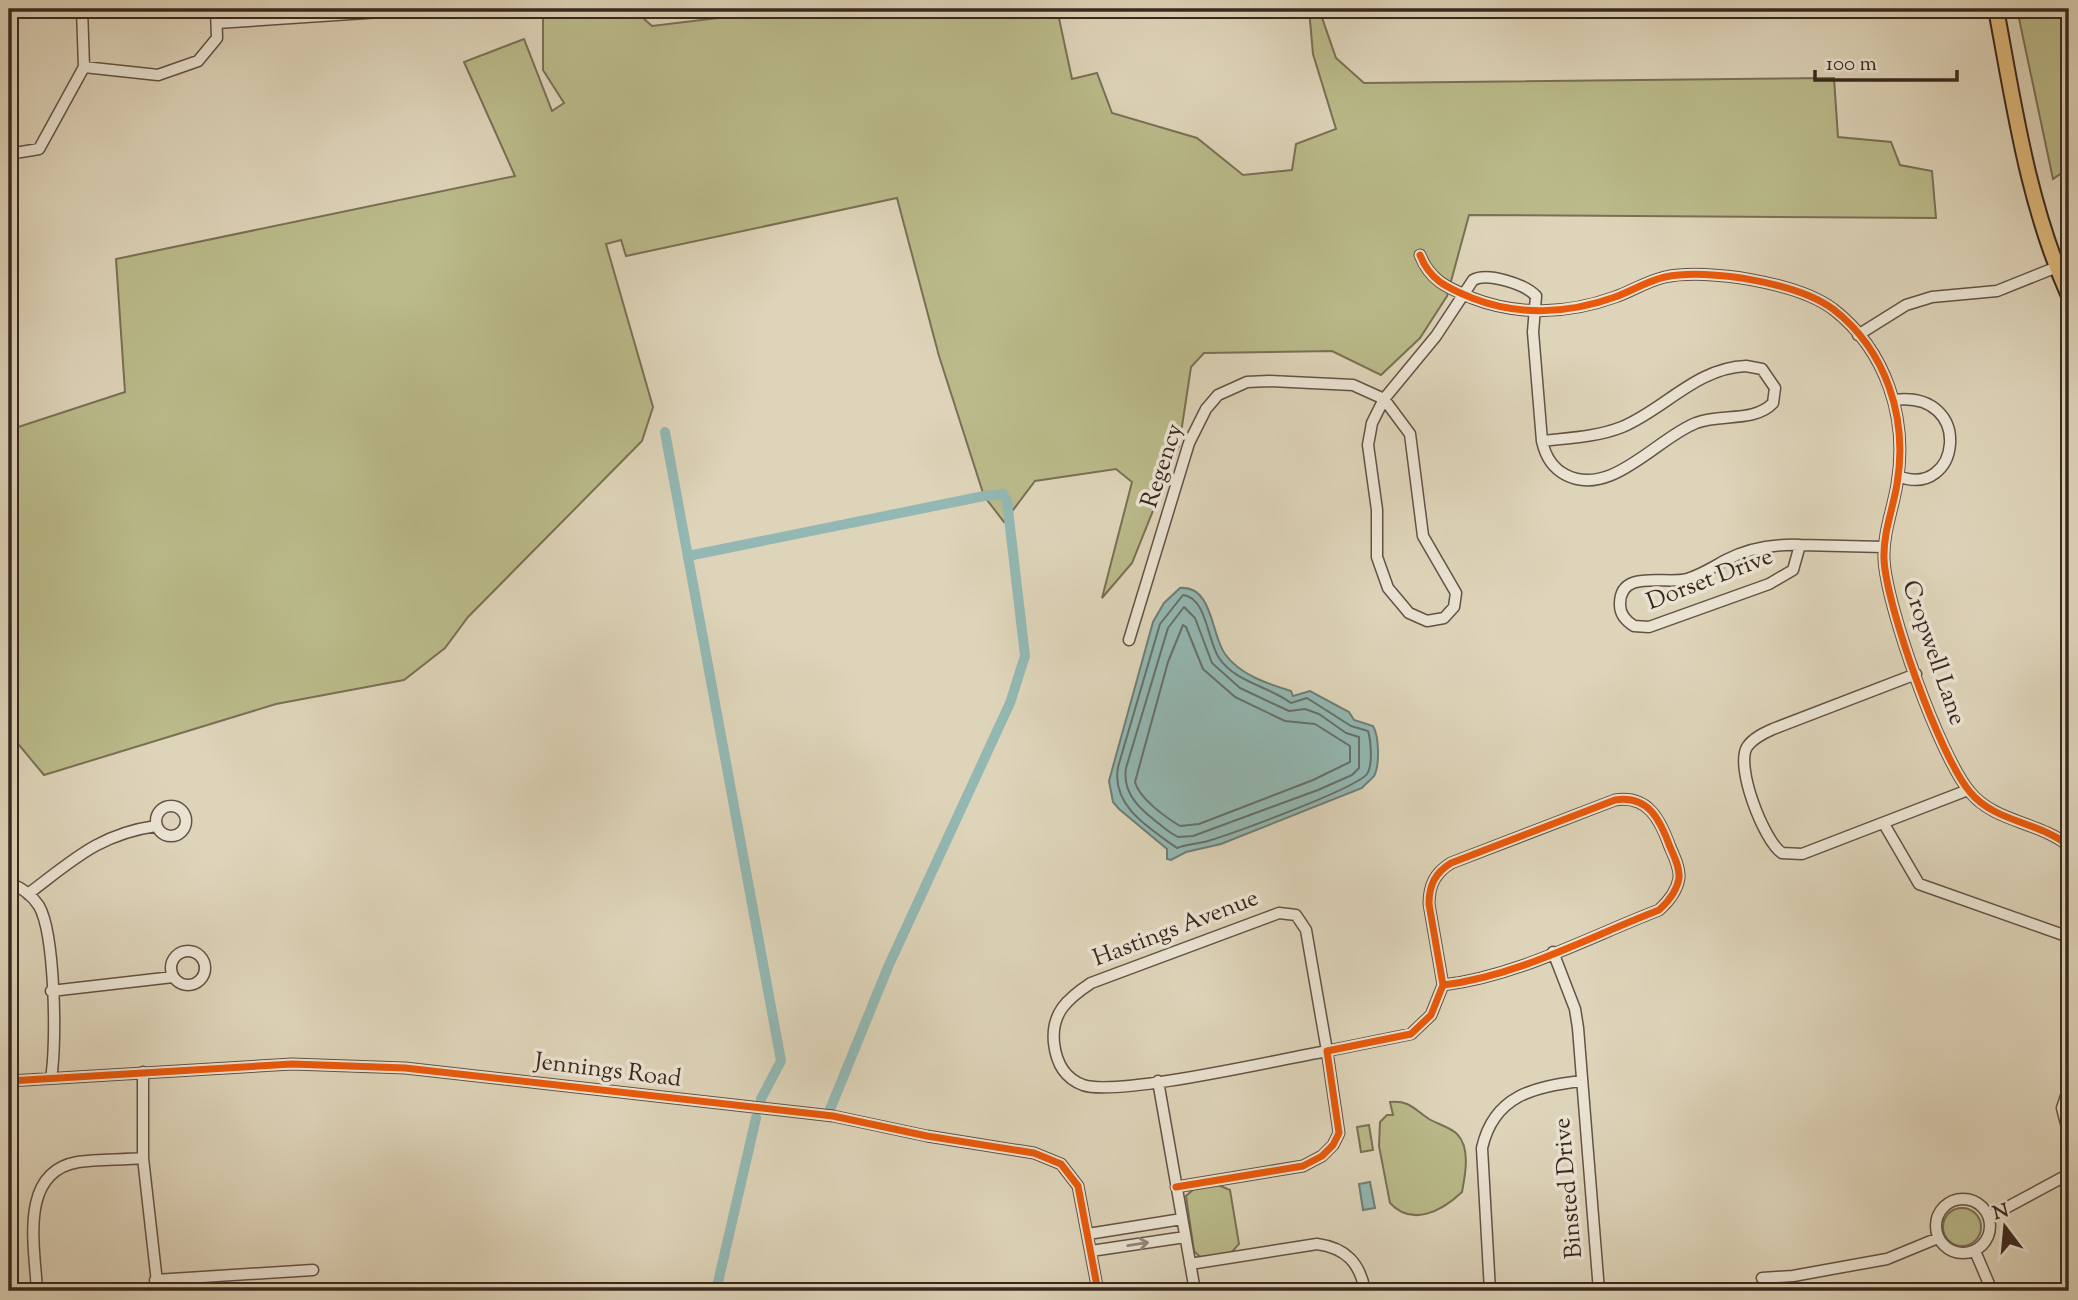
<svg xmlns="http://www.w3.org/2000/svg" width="2078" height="1300" viewBox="0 0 2078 1300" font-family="'Sorts Mill Goudy',serif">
	<rect width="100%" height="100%" fill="#ded4b9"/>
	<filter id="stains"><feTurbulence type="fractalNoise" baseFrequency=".00286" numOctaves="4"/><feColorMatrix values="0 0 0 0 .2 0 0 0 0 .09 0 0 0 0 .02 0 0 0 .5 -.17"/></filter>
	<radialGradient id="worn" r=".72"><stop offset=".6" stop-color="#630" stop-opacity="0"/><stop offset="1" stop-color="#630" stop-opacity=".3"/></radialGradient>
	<path fill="#baba8a" stroke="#7a7054" stroke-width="2" d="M564,9H633L652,26L792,9H1057L1072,79L1097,73L1112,113L1197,138L1243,175L1292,170L1296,144L1336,129L1313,54L1309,9H1319L1336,58L1364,83L1834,78L1838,137L1891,142L1900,165L1932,171L1936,218L1469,215L1447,296L1420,338L1381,375L1332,351L1204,353L1191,367L1179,446L1132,563L1102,598L1132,482L1116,469L1035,481L1004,522L984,496L939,356L897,198L626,256L621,240L606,244L653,407L642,441L468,617L445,648L404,680L276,704L44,775L9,733V430L125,392L116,259L515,176L464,62L524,39L552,111L564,103L543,70V14Z
		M2017,9H2069V168L2053,179Z
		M1390,1102C1409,1100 1414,1109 1429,1119C1437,1124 1450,1127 1457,1134C1471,1148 1465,1176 1462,1192C1442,1211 1412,1227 1390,1203L1379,1146L1380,1122L1387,1115H1393Z
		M1369,1125L1373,1150L1361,1152L1357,1127Z
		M1218,1185L1230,1190L1239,1244L1231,1253L1200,1257L1194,1251L1186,1196L1194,1189Z
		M1943 1227a19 19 0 1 1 38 0a19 19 0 1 1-38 0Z"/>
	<path fill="#93b8b3" stroke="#6f7e77" stroke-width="2" d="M1180,588C1213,585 1211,635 1225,654C1240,675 1268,684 1291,691L1293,696L1310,691L1349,712L1354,720L1373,726C1379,736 1380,765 1374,776C1371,780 1365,784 1362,788L1221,844L1186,852L1171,860L1167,859V849L1119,809L1113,802L1109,781L1153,622L1164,603Z
		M1370,1182L1375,1208L1363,1210L1359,1184Z"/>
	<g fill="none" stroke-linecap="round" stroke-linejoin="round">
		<path stroke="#667068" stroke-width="2" d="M1183,595C1207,598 1207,640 1219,658C1236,683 1269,686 1291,703L1307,698L1351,726L1368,731C1371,741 1373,765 1367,774C1355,789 1234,833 1208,841C1198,844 1187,844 1177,848C1149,828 1111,806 1118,767L1160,624Z
			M1184,607L1195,618L1212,663L1240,688L1289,711L1305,709L1319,714L1346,733L1359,737V768L1352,775L1318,790L1193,836L1178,837L1171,833C1149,816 1121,799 1126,768L1168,628Z
			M1183,625L1186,627L1203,669L1235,697L1285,721L1315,724L1350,746V762L1313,780L1199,824L1180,826C1165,817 1139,798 1135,782L1168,662Z"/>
		<path stroke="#93b8b3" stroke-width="10" d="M665,432L781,1061L761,1099
			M688,556L984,496L1003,494L1007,501L1025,656L1010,703L888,967L829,1112
			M716,1291L756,1118"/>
		<g stroke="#635245" stroke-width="13">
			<path id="minor" d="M217,23L426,9
				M84,67L158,75L198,61L217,38L216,9
				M9,154L39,149L84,67L82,9
				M1420,255C1430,281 1448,288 1472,298C1518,316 1568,314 1615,297C1632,291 1647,281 1665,277C1708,268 1798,283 1833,309C1887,351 1908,419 1897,484C1893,509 1883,533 1884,559C1886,606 1940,757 1970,792C1994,822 2040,822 2069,846
				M1858,335L1906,305L1932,297L1997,291L2057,267
				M1746,366L1762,369L1775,388L1773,403C1754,423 1720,413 1696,423C1657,438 1611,498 1566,475C1552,468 1545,455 1542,441C1568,438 1597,437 1622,427C1665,409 1696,368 1746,366Z
				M1384,399L1410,434L1423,536L1456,593L1454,607L1444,618L1427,621L1409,613L1388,588L1377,557V510L1368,445L1372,423Z
				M1894,400C1976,390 1960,501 1898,476
				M1800,545L1793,570L1769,584L1649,627L1634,626C1626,621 1620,615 1620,605C1619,568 1666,585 1687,579C1701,575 1713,567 1726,560C1749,548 1773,544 1800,545Z
				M1800,545L1884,547
				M1129,640L1189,443L1206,409L1218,395L1247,382L1269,381L1353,385L1384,399L1436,336L1473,280C1487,272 1525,284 1536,296L1533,332L1542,441
				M1916,674L1773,729C1764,733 1753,738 1747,747C1735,767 1764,841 1782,853L1802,854L1968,790
				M156 821a15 15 0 1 1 30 0a15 15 0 1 1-30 0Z
				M1884,824L1919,884L2069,937
				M9,883C20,887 32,895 39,906C55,934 57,1044 51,1078
				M28,894C72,861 99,834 156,826
				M1279,913L1296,915L1306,930L1327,1051C1281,1059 1118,1097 1083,1085C1064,1078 1056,1061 1054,1043C1051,1013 1067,999 1091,983Z
				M171 968a17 17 0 1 1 34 0a17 17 0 1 1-34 0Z
				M1553,952L1575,1009L1578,1028L1599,1291
				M51,991L173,977
				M9,1081L292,1064L405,1068L833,1116L927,1136L1034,1153L1061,1164L1078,1186L1098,1291
				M1158,1081L1195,1291
				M2069,1087L2062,1108L2069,1135
				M143,1158V1072
				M1176,1187L1303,1166L1322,1156L1333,1145L1339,1133L1327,1051L1411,1034L1431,1015L1443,985C1518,976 1589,937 1659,910C1669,901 1677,891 1679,878C1680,868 1674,856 1670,847C1660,819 1648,795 1615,800L1451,863C1435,873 1429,885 1429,904L1443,985
				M1936 1226a27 27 0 1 1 54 0a27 27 0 1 1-54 0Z
				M1989,1217L2069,1174
				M1088,1234L1182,1219
				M1091,1251L1185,1237
				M1975,1251L1992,1291
				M1190,1264L1317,1244C1346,1248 1360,1263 1365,1291
				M1762,1278L1793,1276L1887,1259L1938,1238
				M155,1280L313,1270
				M37,1291C35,1248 18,1172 78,1162C99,1159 121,1160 143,1158L158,1291
				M1490,1291L1482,1148C1494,1095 1534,1087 1581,1081"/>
		</g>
		<g stroke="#3a271e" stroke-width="18">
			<path id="primary" d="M1996,9C2014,105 2028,205 2069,296"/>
		</g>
		<use href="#minor" stroke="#eae3d2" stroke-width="10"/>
		<use href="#primary" stroke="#dfba7c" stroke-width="14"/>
		<g stroke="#eae3d2" stroke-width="11">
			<path id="cycleway" d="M1420,255C1430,281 1448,288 1472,298C1518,316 1568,314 1615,297C1632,291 1647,281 1665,277C1708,268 1798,283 1833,309C1887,351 1908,419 1897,484C1893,509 1883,533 1884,559C1886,606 1940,757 1970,792C1994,822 2040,822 2069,846
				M9,1081L292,1064L405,1068L833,1116L927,1136L1034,1153L1061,1164L1078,1186L1098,1291
				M1176,1187L1303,1166L1322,1156L1333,1145L1339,1133L1327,1051L1411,1034L1431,1015L1443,985C1518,976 1589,937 1659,910C1669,901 1677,891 1679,878C1680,868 1674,856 1670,847C1660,819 1648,795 1615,800L1451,863C1435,873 1429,885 1429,904L1443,985"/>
		</g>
		<use href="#cycleway" stroke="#e8590c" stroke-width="7"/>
	</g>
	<defs><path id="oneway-shaft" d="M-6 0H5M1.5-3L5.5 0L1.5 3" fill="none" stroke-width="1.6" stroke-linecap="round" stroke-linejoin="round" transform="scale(1.75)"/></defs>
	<use stroke="#928578" href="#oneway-shaft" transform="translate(1138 1244) rotate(-9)"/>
	<g text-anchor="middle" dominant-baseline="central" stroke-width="7" stroke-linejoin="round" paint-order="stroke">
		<g font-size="24" fill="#3a271e" stroke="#eae3d2">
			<text transform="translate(1163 466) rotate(-72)">Regency</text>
			<text transform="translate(1710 580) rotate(-21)">Dorset Drive</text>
			<text transform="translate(1933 653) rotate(71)">Cropwell Lane</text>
			<text transform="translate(1176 929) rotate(-21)">Hastings Avenue</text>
			<text transform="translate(608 1071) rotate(7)">Jennings Road</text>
			<text transform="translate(1569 1188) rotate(-95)">Binsted Drive</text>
		</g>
	</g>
	<rect width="2078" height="1300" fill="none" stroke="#ded4b9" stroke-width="35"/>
	<rect x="10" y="10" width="2057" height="1279" fill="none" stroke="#3a271e" stroke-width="3.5"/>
	<rect x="18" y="18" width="2043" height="1265" fill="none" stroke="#3a271e" stroke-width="2"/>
	<g transform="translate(2005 1227) rotate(344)" stroke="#eae3d2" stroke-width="5" paint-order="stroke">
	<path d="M0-5L12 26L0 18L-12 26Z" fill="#3a271e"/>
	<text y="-10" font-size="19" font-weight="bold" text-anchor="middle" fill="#3a271e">N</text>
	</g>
	<path d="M1815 70v10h142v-10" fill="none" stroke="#3a271e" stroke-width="3.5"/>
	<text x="1826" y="70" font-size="21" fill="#3a271e" stroke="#eae3d2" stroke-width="5" paint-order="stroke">100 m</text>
	<rect width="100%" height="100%" filter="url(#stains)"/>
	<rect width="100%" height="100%" fill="url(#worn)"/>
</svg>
